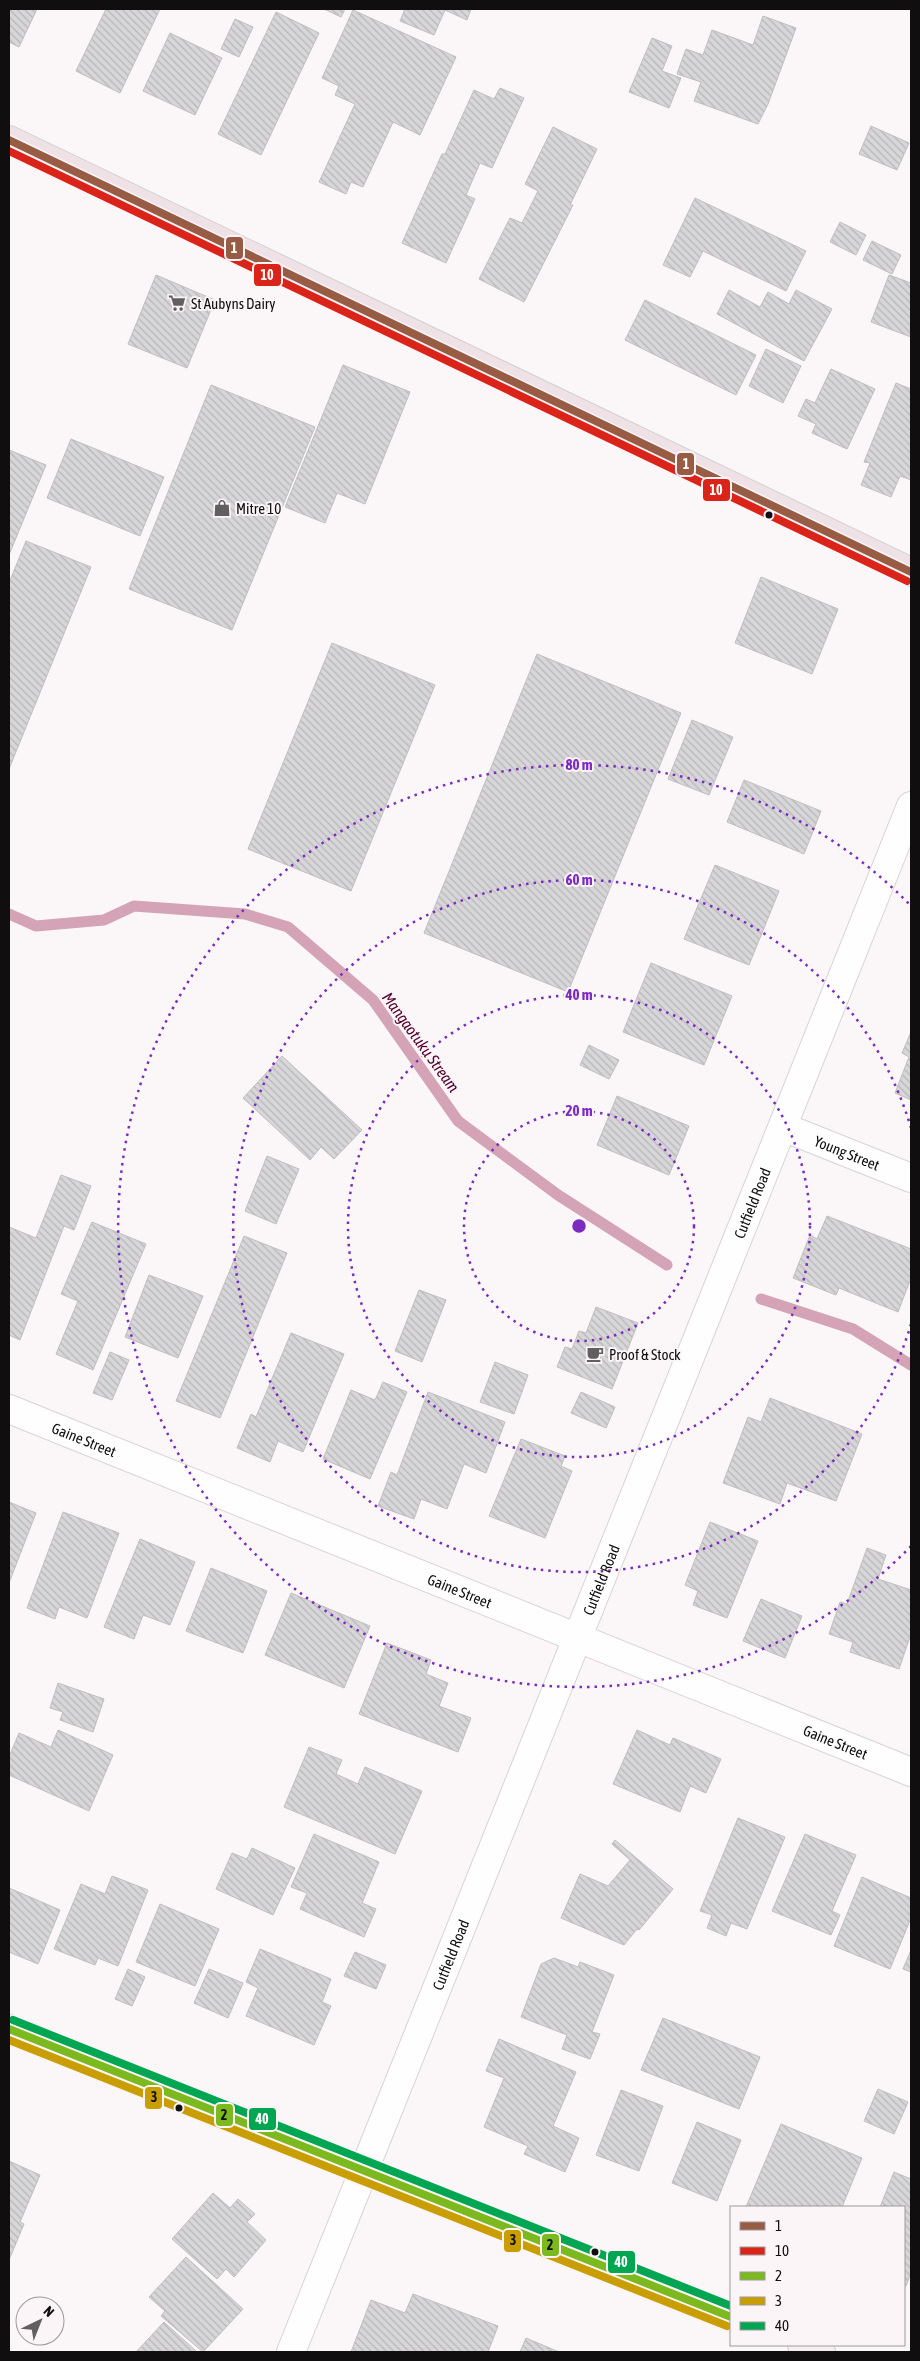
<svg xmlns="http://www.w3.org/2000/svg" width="920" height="2361" viewBox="0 0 920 2361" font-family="'Asap Condensed',sans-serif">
	<defs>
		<pattern id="building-back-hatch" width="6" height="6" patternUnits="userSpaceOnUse" patternTransform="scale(1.25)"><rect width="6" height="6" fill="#d7d6d8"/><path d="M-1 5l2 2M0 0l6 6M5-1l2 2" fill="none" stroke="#b8b6b8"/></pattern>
	</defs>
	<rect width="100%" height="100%" fill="#fbf6f8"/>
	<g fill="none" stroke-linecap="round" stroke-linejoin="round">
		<path stroke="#d5a3b6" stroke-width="11" d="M9,914L36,926L104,920L134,906L245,914L288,927L373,1000L458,1121L558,1195L667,1265
			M761,1299L853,1329L911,1365"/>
	</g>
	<path fill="url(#building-back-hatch)" stroke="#c0bebf" d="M9,9H37L19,47L9,42Z
		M106,9H160L120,93L76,71Z
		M324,9H345L341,17Z
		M405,9H471L467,20L445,10L434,35L400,21Z
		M353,10L456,57L420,135L393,122L363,187L351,182L346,194L319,182L355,104L335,95L339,86L322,78Z
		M276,12L319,33L261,155L218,134Z
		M763,16L796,28L768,104L758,124L694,101L701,82L677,74L686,49L703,55L712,30L753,45Z
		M235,19L253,27L239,57L221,49Z
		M170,33L222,58L195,115L143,91Z
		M652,38L672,46L662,71L681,78L669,108L629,92Z
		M500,88L524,98L492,168L480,163L466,195L475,199L446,263L402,243L442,154H445L474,90L494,99Z
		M871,126L909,143L897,170L859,154Z
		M553,127L597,149L570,205H573L524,302L479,279L510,218L522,223L538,191L525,184Z
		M695,198L806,251L786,291L703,251L690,277L663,265Z
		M840,222L866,235L856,255L830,242Z
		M872,241L901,255L892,274L863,260Z
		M156,275L215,300L187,368L128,344Z
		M889,275L911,283V337L871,322Z
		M729,290L760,307L768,292L789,304L796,290L832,309L804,361L717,314Z
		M645,300L756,355L736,395L625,340Z
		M766,349L801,366L783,403L749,386Z
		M343,365L410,392L365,504L337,493L325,523L285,507Z
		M831,369L875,389L847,449L812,433L816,424L798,416L806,399L815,403Z
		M896,383L911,389V480L900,476L891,497L861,485L870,463L864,462Z
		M211,385L315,427L232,630L129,589Z
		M71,439L164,477L140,536L47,498Z
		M9,450L46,465L9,555Z
		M26,541L91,567L9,769V583Z
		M761,577L838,609L812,674L735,643Z
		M332,643L435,685L351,891L248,849Z
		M537,654L681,713L568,992L424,933Z
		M692,720L733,737L709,795L668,779Z
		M744,780L821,811L804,854L727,822Z
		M715,865L779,891L749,965L684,939Z
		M651,963L732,996L704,1065L623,1032Z
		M911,1032V1100L895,1093L909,1057L902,1053Z
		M589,1045L619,1060L609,1079L580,1065Z
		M282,1056L362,1130L334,1159L321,1147L310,1160L243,1098Z
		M617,1096L689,1126L669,1175L597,1145Z
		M267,1156L299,1169L276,1224L245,1211Z
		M61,1175L91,1186L74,1230L64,1226L20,1340L9,1335V1227L36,1238Z
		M827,1216L911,1249V1278L898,1312L839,1288L836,1295L793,1278L810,1235L817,1239Z
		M92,1222L146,1244L93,1370L56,1354L78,1301L61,1294Z
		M244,1236L287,1253L220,1418L176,1401Z
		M149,1275L203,1296L178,1358L125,1337Z
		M419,1290L446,1300L422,1362L395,1351Z
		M596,1307L638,1323L612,1389L557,1367L565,1347L572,1349L579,1331L586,1333Z
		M291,1333L344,1354L303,1452L278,1441L270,1462L237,1448L251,1414L256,1417Z
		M110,1352L129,1360L112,1400L93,1393Z
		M495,1362L528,1375L514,1414L480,1402Z
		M383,1382L407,1392L370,1479L323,1459L351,1390L375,1400Z
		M428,1392L505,1422L486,1473L464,1464L447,1509L421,1499L414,1519L378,1506L391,1472L397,1475Z
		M581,1392L615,1407L606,1428L571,1413Z
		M770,1398L862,1434L836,1501L787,1483L780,1504L723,1483L748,1417L761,1422Z
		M521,1439L565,1456L561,1466L572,1471L545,1538L489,1516Z
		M9,1502L36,1513L9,1583Z
		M63,1512L119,1533L87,1618L59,1607L55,1619L27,1608Z
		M710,1522L758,1541L727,1618L693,1605L698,1591L685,1585Z
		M140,1539L195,1562L170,1625L143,1615L134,1639L104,1627Z
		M867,1548L886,1555L878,1579L911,1590V1634L899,1669L850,1652L853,1642L829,1634L840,1602L847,1604Z
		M211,1568L267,1591L243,1653L186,1631Z
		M291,1593L370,1626L344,1688L265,1655Z
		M761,1599L802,1616L785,1658L743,1641Z
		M387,1643L431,1660L426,1674L448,1683L439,1706L471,1718L458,1752L359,1714Z
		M58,1683L104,1699L93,1732L60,1720L63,1712L50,1708Z
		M58,1730L113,1755L89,1811L9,1775V1757L19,1733L51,1747Z
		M637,1730L670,1745L673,1738L721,1759L706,1793L690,1786L680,1812L613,1784Z
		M309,1747L342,1760L336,1774L358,1784L365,1767L422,1791L395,1854L284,1807Z
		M738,1818L785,1837L747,1929L731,1923L726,1936L707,1928L712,1915L700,1911Z
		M314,1834L379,1862L362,1903L376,1909L364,1937L300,1909L307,1893L291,1887Z
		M805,1834L856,1855L832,1911L840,1915L831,1935L772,1911Z
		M615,1840L673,1889L639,1930L637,1929L624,1945L561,1918L580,1874L608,1886L630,1860L612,1844Z
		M252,1848L295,1868L273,1915L216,1889L232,1853L247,1859Z
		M112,1876L148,1890L118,1966L98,1958L95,1965L54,1949L81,1884L105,1894Z
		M862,1877L911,1898V1918L890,1969L834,1946Z
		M9,1888L60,1910L38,1964L9,1952Z
		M160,1904L219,1929L195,1986L136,1962Z
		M260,1949L331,1979L322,2002L331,2006L314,2045L246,2016L258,1988L246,1982Z
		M911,1950V1972L903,1969Z
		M355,1952L386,1965L376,1989L344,1976Z
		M554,1958L578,1967L580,1962L614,1975L592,2032L600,2034L590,2059L562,2049L567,2035L521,2017L541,1964Z
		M128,1969L145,1977L132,2006L115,1999Z
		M209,1969L243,1983L228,2018L194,2003Z
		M663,2018L760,2057L739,2109L641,2070Z
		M499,2039L576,2072L553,2126L579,2138L565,2172L524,2154L528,2146L484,2127L504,2078L486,2071Z
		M878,2089L908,2102L894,2134L864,2121Z
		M621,2090L663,2106L639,2171L596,2155Z
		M697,2122L741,2140L717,2201L672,2183Z
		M781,2124L862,2158L842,2207H746Z
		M9,2161L40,2175L20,2222L24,2224L9,2260Z
		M894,2172L911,2179V2273L906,2286L904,2285V2207H880Z
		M213,2193L230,2208L238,2199L255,2214L247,2222L266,2240L234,2277L226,2269L217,2279L172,2239Z
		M186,2257L243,2309L203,2352L161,2316L165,2311L149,2297Z
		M413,2294L498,2326L488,2352H351L371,2300L405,2313Z
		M164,2322L197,2352H136Z
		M526,2338L559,2352H520Z"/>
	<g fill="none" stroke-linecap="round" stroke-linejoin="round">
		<g stroke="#d8d4d6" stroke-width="30">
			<g id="street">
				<path id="s1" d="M783,1127L911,1178"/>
				<path id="s2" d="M9,1409L911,1772"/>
				<path id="s3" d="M291,2352L911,806"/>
			</g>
		</g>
		<g stroke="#d2d0d1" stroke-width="30">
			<path id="primary" d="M9,2029L731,2317
				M802,2345L821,2352"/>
		</g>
		<g stroke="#d2d0d1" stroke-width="30">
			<path id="highway" d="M9,140L911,572"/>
		</g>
		<use href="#street" stroke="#fefefe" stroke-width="28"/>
		<use href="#primary" stroke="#f5eef0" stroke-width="28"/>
		<use href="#highway" stroke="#efe2e7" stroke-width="28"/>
		<g stroke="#fcf5f8" stroke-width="11">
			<path id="bus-1" d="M9,140L911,572"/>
		</g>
		<g stroke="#fcf5f8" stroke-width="11">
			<path id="bus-2" d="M9,151L907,581"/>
		</g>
		<g stroke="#fcf5f8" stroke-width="11">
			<path id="bus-3" d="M9,2029L731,2317"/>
		</g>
		<g stroke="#fcf5f8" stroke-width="11">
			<path id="bus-4" d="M9,2040L727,2326"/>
		</g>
		<g stroke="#fcf5f8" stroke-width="11">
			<path id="bus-5" d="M13,2020L731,2306"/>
		</g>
		<use href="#bus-1" stroke="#985c44" stroke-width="8"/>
		<use href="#bus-2" stroke="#da241a" stroke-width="8"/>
		<use href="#bus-3" stroke="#7cb91e" stroke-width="8"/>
		<use href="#bus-4" stroke="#c99e03" stroke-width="8"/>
		<use href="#bus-5" stroke="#00a651" stroke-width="8"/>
	</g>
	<g fill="none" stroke="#7b2cbf" stroke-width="2.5" stroke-dasharray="2.5 5">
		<circle cx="579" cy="1226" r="115"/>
		<circle cx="579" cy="1226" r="231"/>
		<path d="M911 1324A346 346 0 1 1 911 1128"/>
		<path d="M911 1546A461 461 0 1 1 911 906"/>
	</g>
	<defs>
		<g id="supermarket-bare" transform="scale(1.35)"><path d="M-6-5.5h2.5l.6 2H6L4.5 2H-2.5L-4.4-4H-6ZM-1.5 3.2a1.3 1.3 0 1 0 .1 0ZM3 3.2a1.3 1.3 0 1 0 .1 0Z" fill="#625f60" stroke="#fcf5f8" stroke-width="2.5" paint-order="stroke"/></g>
		<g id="shop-bare" transform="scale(1.35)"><path d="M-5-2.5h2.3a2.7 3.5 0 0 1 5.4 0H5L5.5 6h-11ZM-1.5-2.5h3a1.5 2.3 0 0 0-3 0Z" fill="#625f60" stroke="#fcf5f8" stroke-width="2.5" paint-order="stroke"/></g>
		<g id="cafe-bare" transform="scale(1.35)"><path d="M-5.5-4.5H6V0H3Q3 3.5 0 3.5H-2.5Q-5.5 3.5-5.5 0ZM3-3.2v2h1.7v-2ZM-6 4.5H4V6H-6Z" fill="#625f60" stroke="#fcf5f8" stroke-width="2.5" paint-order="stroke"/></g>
	</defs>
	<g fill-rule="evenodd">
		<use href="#supermarket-bare" x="177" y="303"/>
		<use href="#shop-bare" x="222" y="508"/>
		<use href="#cafe-bare" x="595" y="1354"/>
	</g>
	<g fill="#100e0e" stroke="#fcf5f8" stroke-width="2">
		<circle cx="769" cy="515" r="4.5"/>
		<circle cx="179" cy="2108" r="4.5"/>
		<circle cx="595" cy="2252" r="4.5"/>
	</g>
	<g text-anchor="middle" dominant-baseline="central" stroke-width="4" stroke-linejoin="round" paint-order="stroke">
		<g font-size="15" fill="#100e0e" stroke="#fcf5f8" text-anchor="start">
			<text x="191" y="303">St Aubyns Dairy</text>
			<text x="236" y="508">Mitre 10</text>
			<text x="609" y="1354">Proof &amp; Stock</text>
		</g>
		<g font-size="15" fill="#100e0e" stroke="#fcf5f8">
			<text stroke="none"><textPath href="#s1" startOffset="69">Young Street</textPath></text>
			<text stroke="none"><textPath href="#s3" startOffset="1238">Cutfield Road</textPath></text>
			<text stroke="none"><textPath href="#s2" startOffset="81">Gaine Street</textPath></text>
			<text stroke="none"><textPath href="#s3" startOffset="832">Cutfield Road</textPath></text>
			<text stroke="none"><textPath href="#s2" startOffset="486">Gaine Street</textPath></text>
			<text stroke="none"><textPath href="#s2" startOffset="891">Gaine Street</textPath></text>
			<text stroke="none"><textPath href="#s3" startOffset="428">Cutfield Road</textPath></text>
		</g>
		<g font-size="16" font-style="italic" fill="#53002c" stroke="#fcf5f8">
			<text transform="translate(421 1042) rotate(54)">Mangaotuku Stream</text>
		</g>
	</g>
	<circle cx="579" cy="1226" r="8" fill="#7b2cbf" stroke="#fcf5f8" stroke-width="2.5"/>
	<g font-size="15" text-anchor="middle" font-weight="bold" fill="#7b2cbf" stroke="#fcf5f8" stroke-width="4" stroke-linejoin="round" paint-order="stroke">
		<text x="579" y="770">80 m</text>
		<text x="579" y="885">60 m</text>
		<text x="579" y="1000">40 m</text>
		<text x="579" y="1116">20 m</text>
	</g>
	<g stroke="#fcf5f8" stroke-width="2">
		<rect x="225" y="236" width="19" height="24" rx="5" fill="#985c44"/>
		<rect x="253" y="263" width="29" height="24" rx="5" fill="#da241a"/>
		<rect x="676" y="452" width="19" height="24" rx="5" fill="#985c44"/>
		<rect x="702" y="478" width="29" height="24" rx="5" fill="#da241a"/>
		<rect x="144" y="2086" width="19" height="24" rx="5" fill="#c99e03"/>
		<rect x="215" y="2103" width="19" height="24" rx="5" fill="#7cb91e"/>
		<rect x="248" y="2107" width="29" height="24" rx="5" fill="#00a651"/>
		<rect x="503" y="2229" width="19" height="24" rx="5" fill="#c99e03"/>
		<rect x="541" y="2233" width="19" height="24" rx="5" fill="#7cb91e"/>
		<rect x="607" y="2250" width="29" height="24" rx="5" fill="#00a651"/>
	</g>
	<g font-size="14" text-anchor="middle" font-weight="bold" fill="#fff">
		<text x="234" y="253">1</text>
		<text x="267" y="280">10</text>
		<text x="686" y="469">1</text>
		<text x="716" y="495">10</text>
		<text x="262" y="2124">40</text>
		<text x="621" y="2267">40</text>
	</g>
	<g font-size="14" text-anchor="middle" font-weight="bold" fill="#111">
		<text x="154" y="2102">3</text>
		<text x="224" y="2120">2</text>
		<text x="513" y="2245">3</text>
		<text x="550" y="2250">2</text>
	</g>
	<rect width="920" height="2361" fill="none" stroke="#100e0e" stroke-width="20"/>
	<rect x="730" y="2206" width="175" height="140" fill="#fcf5f8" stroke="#9e999a"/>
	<rect x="740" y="2222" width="25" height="8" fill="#985c44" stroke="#9e999a"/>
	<text x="775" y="2231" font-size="15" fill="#100e0e">1</text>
	<rect x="740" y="2247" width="25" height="8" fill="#da241a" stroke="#9e999a"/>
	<text x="775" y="2256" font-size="15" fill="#100e0e">10</text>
	<rect x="740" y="2272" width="25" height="8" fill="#7cb91e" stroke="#9e999a"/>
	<text x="775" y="2281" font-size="15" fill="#100e0e">2</text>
	<rect x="740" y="2297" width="25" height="8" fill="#c99e03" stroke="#9e999a"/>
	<text x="775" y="2306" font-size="15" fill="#100e0e">3</text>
	<rect x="740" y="2322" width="25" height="8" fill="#00a651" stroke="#9e999a"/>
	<text x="775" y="2331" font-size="15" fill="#100e0e">40</text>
	<g transform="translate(40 2321) rotate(43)"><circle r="24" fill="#fcf5f8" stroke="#9e999a"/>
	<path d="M0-4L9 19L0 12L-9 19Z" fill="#625f60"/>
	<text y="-8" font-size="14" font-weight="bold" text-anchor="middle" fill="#100e0e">N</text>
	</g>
</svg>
